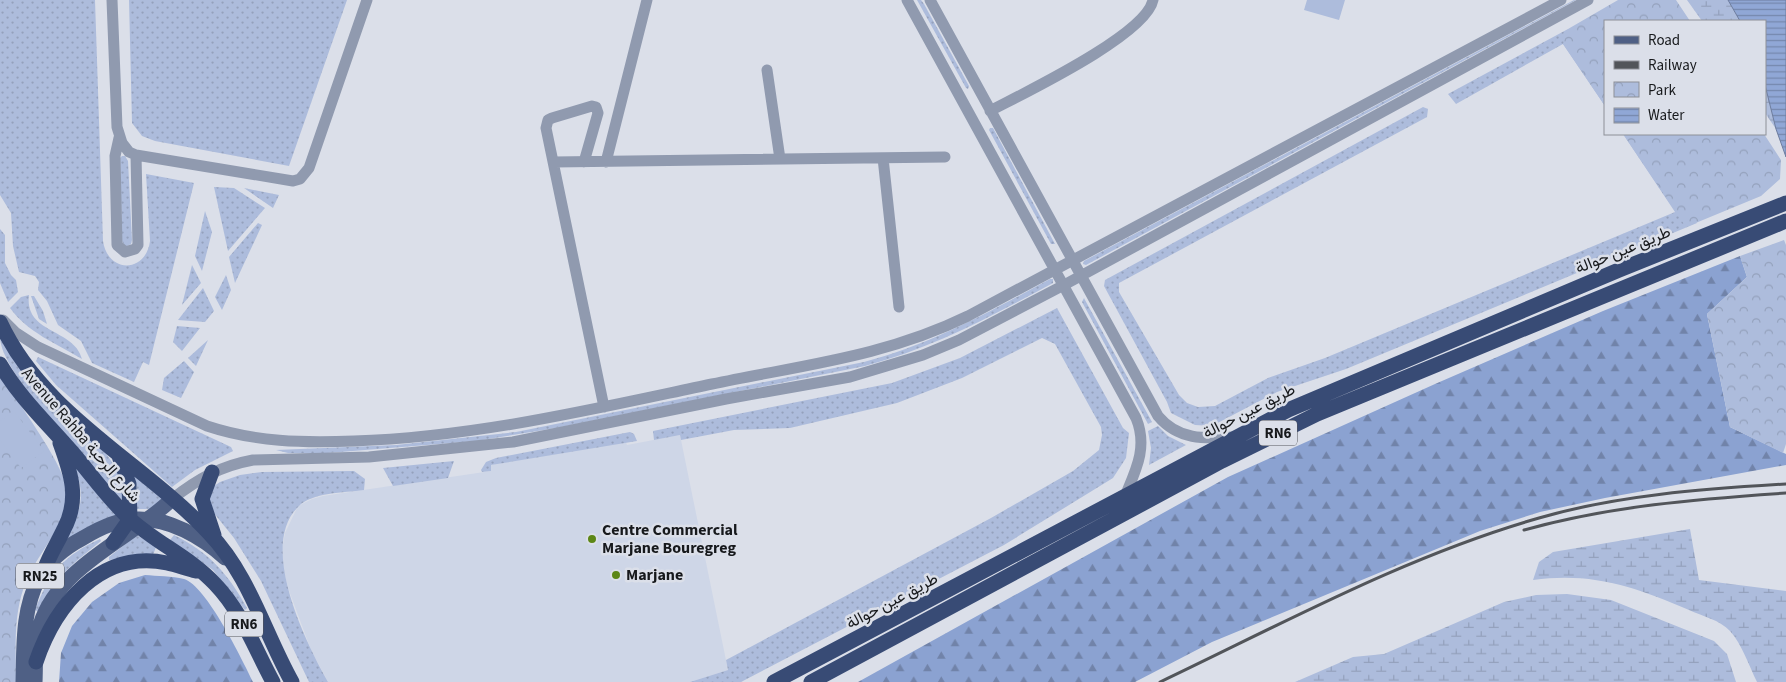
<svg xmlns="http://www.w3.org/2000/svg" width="1786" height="682" viewBox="0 0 1786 682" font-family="'Source Sans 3',Vazirmatn,sans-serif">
	<defs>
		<pattern id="grass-dots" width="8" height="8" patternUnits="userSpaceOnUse" patternTransform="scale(1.25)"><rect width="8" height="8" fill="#adbcdc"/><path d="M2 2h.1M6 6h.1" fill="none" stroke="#94a1bc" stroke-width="1.8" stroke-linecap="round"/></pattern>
		<pattern id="forest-firs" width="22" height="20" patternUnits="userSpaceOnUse" patternTransform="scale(1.25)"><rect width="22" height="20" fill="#8ba2d1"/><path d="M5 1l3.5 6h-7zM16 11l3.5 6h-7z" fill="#7183a9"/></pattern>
		<pattern id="wetland-marsh" width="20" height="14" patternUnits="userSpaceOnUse" patternTransform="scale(1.25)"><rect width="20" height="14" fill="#adbcdc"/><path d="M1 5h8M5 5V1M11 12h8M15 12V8" fill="none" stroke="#94a1bc"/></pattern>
		<pattern id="park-crowns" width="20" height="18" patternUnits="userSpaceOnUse" patternTransform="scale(1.25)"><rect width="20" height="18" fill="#adbcdc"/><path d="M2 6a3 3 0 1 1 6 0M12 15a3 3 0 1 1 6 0" fill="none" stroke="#94a1bc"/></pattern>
		<pattern id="water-rules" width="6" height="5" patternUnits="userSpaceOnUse" patternTransform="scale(1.25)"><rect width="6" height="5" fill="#90a7d6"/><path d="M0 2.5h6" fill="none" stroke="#7587ad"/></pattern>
	</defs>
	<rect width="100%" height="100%" fill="#dbdfe9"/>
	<path fill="#ced6e7" d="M680,435L728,670L690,682H328L311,650L288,588L283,568L282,549L285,533L298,506L312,499L323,496L491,471L490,465L626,442L627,445Z"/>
	<path fill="url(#grass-dots)" d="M0,0H95L103,241C108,274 146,273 150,241L146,174L194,183L149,365L143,362L134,382L92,363L81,341L58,325L47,301L38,290L39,282L35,276L19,272L13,246L11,213L0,195Z
		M129,0H347L289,166L155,141L142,136L132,123Z
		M917,0H921L924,4L969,86L968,89L966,88Z
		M1574,0H1576L1086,265L1083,264L1084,261Z
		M1568,29L1605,85V106L1563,44L1456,104L1448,94Z
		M1423,107L1428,109L1427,117L1119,283V292L1179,395L1187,403L1198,407L1215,406L1268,378L1325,358L1675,212L1623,134L1697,223L1346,369L1277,392L1212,426L1195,425L1171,413L1167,402L1104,286L1105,280Z
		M990,128H993L1055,244H1051L989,130Z
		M122,156H125L128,161L132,240L131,244L125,247L122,241L120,158Z
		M214,187L234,188L265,208L228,251Z
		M244,188L279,195L273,208Z
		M205,211L212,232L202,271L195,256Z
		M258,223L262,225L235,283L229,257Z
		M0,229L5,235V263L11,275L16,280L18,292L8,302L0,283Z
		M192,265L201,283L182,305Z
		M226,275L231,290L222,310L215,297Z
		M1050,279H1053V283C992,316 933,348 865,366L556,428L476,441L328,453H288L276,450L396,445L516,432L864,362C932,344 989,312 1050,279Z
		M203,288L214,311L205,322L178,320Z
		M29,295C24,334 74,328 82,359C57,344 27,332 10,308L21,297Z
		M31,296H34L43,311L47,324L39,319Z
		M1084,298L1085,300L1152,422L1148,424L1082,302Z
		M1057,308L1123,428L1129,433L1126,458L1113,478L1004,545L741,682H690L728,670L726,660L991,518L1073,471L1099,450L1102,435L1101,427L1055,344L1042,338L962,378L897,403L790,428L734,430L681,440L680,435L654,440L653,431L892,383L960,358Z
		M177,326L200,328L182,351L173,342Z
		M0,337L12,357L105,452C117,468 122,481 123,501C96,471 0,374 0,337Z
		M208,340L196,366L188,358Z
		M38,357L231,447L233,451L195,470L172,487L56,385L36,361Z
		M184,361L194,372L181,398L162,390L164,378Z
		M1158,426L1168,436L1186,445L1149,465L1151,448L1148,431Z
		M630,432L634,434L637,441L491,465V471L482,472L481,470L486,462L496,458Z
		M71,460L119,514L61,544C82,512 88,495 71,460Z
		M454,461L448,478L393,486L383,468Z
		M354,471L365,479L364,490C344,493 312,492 298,507C258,546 306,643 328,682H309L261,581L234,538L213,512L209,499L214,486L220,482L240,475L262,472Z
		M133,473L166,500L151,509H134L137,488Z
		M137,535L156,547L153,555L109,560V557Z
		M174,535C209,552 229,575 247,608L245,610L213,570L170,540Z
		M100,539L101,541C70,566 57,575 39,612L35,610C50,572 63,556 100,539Z"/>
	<path fill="url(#forest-firs)" d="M1740,256L1747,277L1707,314L1730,427L1786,454V465L1605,498L1540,512L1480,531L1212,642L1135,682H858L1228,477L1435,384L1603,311Z
		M145,575C157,576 172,576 184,579C206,585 243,661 253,682H59L61,653L72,626L92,602L119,583Z"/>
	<path fill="url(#wetland-marsh)" d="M1687,0H1728L1740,21H1702Z
		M1765,85L1776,129L1765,113Z
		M1690,529L1699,580L1786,591V682H1757C1749,666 1742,644 1730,631C1720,620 1702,616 1689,610C1635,587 1593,572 1533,580L1539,562L1553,552Z
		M1567,594L1611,600L1714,641L1727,654L1736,682H1295L1353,657L1384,654L1504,602L1536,595Z"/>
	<path fill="url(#park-crowns)" d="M1618,0H1676L1690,21H1605V106L1563,44L1568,29Z
		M1623,134H1764L1781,160L1780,179L1761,196L1686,227Z
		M1784,240L1786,245V444L1783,453L1730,427L1707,314L1747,277L1740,256Z
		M0,375C15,398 63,463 66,487C70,526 36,552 24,587C13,618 16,650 16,682H0Z"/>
	<path fill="#adbcdc" d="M1307,0H1345L1339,20L1304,10Z
		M14,411L44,451L21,468L0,440V421Z"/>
	<path fill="url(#water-rules)" stroke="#6c7c9e" d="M1728,0H1786V157L1776,129L1765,85V21H1740Z"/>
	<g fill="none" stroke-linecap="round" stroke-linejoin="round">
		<path stroke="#909aaf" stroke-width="11" d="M112,0L117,127L122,143L129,152L136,155L293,181L300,179L309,168L367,0
			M907,0L1136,418C1148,447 1136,470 1125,496
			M930,0L1158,416C1178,440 1204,439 1233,437
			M767,70L780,159
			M990,111C1024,93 1146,35 1153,0
			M119,138L115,156L117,245L125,252L135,249L138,245L136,155
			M883,158L899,307
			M554,162L945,157
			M584,162L598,113L596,107L592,106L552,118L548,120L546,128L604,407
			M606,162L647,0
			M3,320L15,332L38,347L207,426C255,442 303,443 354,441C476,437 593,409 712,384C802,365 884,357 968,316L1561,0
			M172,499C198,479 220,466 253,460L369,457L513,442L726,399L850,377L923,355L959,340L1064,285L1588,0"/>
		<path stroke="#4f6085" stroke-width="15" d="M23,682C24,646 22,610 39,578C49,560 66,547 83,538C98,529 119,519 137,519C169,518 202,537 225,558
			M35,682C36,663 34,643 40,625C60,564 130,540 172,499"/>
		<path stroke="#384b75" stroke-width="15" d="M0,322C43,415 141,461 209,533C250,576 264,632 292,682
			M0,364C20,398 47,423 72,452C91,474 109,500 131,520C158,544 191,558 215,584C242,612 255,649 273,682
			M212,472L202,499L214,535
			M113,543L130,519L129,484L119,456
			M45,568C50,554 58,542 64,529C80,499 71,473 60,443
			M36,662C55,606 100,549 167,563C177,565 187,569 196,571
			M774,682L1288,410L1619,270L1786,203
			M811,682L1222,461L1317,414L1786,221"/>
		<path stroke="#52555a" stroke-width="3" d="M1524,530C1610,506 1697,499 1786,493
			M1160,682C1284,623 1406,556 1539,518C1618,495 1703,489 1786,484"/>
	</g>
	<g fill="#5c8716" stroke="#dbdfe9" stroke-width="2">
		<circle cx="592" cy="539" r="5"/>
		<circle cx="616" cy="575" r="5"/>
	</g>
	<g text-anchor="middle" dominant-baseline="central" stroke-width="5" stroke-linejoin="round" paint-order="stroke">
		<g fill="#dbdfe9" stroke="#52545a" stroke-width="1">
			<rect x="1259" y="420.5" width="38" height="25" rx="4"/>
			<rect x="16" y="563.5" width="48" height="25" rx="4"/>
			<rect x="225" y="611.5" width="38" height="25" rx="4"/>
		</g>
		<g font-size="15" font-weight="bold" fill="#17191c">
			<text x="1278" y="433">RN6</text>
			<text x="40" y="576">RN25</text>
			<text x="244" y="624">RN6</text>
		</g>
		<g font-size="16" fill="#17191c" stroke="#dbdfe9">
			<text transform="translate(1623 250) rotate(-22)">طريق عين حوالة</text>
			<text transform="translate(1249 411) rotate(-27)">طريق عين حوالة</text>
			<text transform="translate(81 435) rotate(49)">Avenue Rahba شارع الرحبة</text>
			<text transform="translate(892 601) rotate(-28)">طريق عين حوالة</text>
		</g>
		<g font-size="16" font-weight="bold" fill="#17191c" stroke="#dbdfe9" text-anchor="start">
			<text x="602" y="530">Centre Commercial<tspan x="602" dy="18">Marjane Bouregreg</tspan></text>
			<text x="626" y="575">Marjane</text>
		</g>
	</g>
	<rect x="1604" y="20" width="162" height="115" fill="#dbdfe9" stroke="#8d9097"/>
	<rect x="1614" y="36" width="25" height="8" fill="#4f6085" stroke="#8d9097"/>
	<text x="1648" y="45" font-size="15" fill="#17191c">Road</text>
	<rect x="1614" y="61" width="25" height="8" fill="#52555a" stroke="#8d9097"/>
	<text x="1648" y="70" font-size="15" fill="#17191c">Railway</text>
	<rect x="1614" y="82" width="25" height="15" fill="url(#park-crowns)" stroke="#8d9097"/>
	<text x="1648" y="95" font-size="15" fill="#17191c">Park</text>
	<rect x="1614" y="108" width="25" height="15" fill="url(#water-rules)" stroke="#8d9097"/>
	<text x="1648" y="120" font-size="15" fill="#17191c">Water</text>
</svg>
